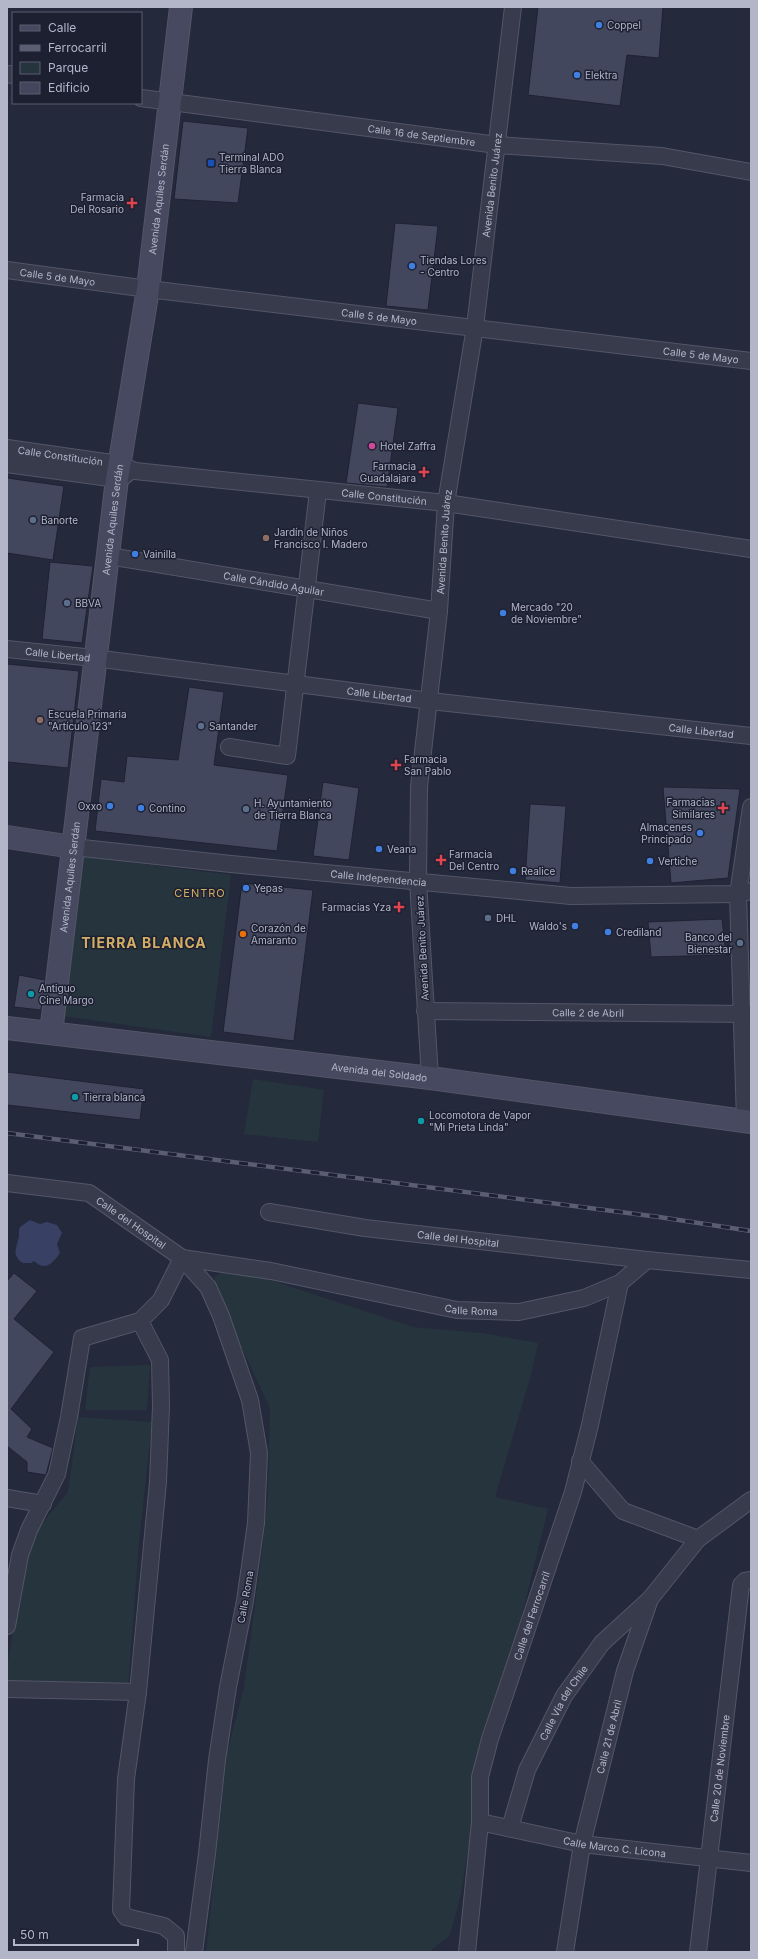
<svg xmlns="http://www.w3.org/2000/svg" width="758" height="1959" viewBox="0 0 758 1959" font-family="Inter,sans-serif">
	<rect width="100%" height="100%" fill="#24293c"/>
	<path fill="#26353d" d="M77,856L231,875L211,1037L56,1015Z
		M253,1079L324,1090L318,1142L244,1134Z
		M227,1270L255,1275L413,1327L483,1333L538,1343L531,1375L495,1497L548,1509L474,1810L461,1894L450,1935L429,1952H206L227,1753L244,1687L264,1535L268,1493L270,1408L217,1295L214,1277Z
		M150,1365L147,1410H85L90,1367Z
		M78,1417L152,1422L139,1544L128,1687L52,1684L7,1680V1667L28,1540L68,1492Z"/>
	<path fill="#384063" d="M30,1220L40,1224L47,1222L57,1225L62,1233L57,1244L60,1253C53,1263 45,1272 34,1261L31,1263H23C12,1256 16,1250 18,1240C20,1236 18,1232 20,1227Z"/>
	<path fill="#43475e" stroke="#1f2233" d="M538,7H663L659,58L627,55L620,106L528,95Z
		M183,121L248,128L238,203L174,199Z
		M395,223L438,226L428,310L386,306Z
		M358,403L398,408L387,487L346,483Z
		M7,478L64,486L53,560L7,553Z
		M50,562L93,566L82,643L42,639Z
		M7,664L79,671L68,768L7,762Z
		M189,687L224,692L214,765L288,775L277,851L95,831L101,779L124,782L127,756L178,760Z
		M323,782L359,788L349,860L313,856Z
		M663,787L740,789L728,878L671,883Z
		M530,804L566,806L560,883L525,880Z
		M242,883L313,890L294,1041L223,1032Z
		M722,919L726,955L651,957L648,922Z
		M19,975L45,980L41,1010L14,1007Z
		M7,1072L144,1089L140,1120L7,1105Z
		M14,1273L37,1291L14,1319L54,1352L11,1409L32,1429L27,1437L53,1448L46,1475L27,1472V1462L7,1446V1281Z"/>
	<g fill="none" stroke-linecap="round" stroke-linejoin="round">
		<g stroke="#535667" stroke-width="18">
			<g id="street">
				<path d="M7,74L13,75"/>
				<path id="s1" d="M141,98L497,145L662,156L751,172"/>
				<path id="s2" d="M7,270L148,289L751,361"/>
				<path id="s3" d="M7,448L119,464L135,471L446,503L751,549"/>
				<path d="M7,464L117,479L126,475"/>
				<path id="s4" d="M109,556L439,611"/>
				<path id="s5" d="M7,649L94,658L430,701L751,736"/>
				<path d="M229,747L287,756L318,491"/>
				<path id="s6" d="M73,847L231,864L571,896L738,894L751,891"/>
				<path id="s7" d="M425,1011L751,1014"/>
				<path id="s8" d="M430,1078L418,881L419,787L439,611L446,503L475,327L513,7"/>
				<path d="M745,1121L738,894L751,807"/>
				<path id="s9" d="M7,1183L89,1193L182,1258L208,1287L221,1316L250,1400L259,1453L256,1523L245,1601L228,1687L217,1760L207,1854L194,1952"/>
				<path id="s10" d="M269,1212L365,1228L647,1260L751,1270"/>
				<path id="s11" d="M182,1258L271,1271L457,1310L519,1312L584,1298L620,1283L647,1260"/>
				<path d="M140,1321L160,1360L161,1406L158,1482L138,1692L126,1779L121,1910L126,1917L164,1926L176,1936V1952"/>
				<path d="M580,1461L623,1511L698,1539"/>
				<path d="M7,1498L43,1504"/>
				<path d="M7,1626L20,1555L29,1530L57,1474L69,1417L82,1338L140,1321L161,1300L182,1258"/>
				<path d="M7,1689L138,1692"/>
				<path id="s12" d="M480,1822L582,1844L751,1863"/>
				<path id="s13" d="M510,1828L527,1770L564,1696L602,1643L649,1600"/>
				<path id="s14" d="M467,1952L480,1822V1777L490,1739L573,1492L590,1425L620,1283"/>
				<path id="s15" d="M565,1952L582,1844L625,1671L650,1599L698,1539L751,1500"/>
				<path id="s16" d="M698,1952L741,1585L745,1581L751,1580"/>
			</g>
		</g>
		<g stroke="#535667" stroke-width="24">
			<g id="secondary">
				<path d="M7,837L73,847"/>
				<path id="s17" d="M7,1028L430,1078L751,1122"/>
				<path id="s18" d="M51,1033L117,479L148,289L181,7"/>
			</g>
		</g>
		<use href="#street" stroke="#383b4c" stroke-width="16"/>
		<use href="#secondary" stroke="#46495f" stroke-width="22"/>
		<g stroke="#5a5e73" stroke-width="4.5">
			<path id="rail" d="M7,1133L659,1217L751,1231"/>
		</g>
		<use href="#rail" stroke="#1d2031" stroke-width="3" stroke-dasharray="9" stroke-linecap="butt"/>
	</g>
	<g fill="#3f7fe0" stroke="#1d2031" stroke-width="1.5">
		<circle cx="599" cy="25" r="4"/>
		<circle cx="577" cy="75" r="4"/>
		<circle cx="412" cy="266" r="4"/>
		<circle cx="135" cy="554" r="4"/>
		<circle cx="503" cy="613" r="4"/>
		<circle cx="110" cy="806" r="4"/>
		<circle cx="141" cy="808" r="4"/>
		<circle cx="700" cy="833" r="4"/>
		<circle cx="379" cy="849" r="4"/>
		<circle cx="650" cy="861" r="4"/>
		<circle cx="513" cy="871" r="4"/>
		<circle cx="246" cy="888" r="4"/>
		<circle cx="575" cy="926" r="4"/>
		<circle cx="608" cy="932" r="4"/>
	</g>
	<rect fill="#1a4fb4" stroke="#1d2031" stroke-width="1.5" x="207" y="159" width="8" height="8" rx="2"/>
	<g fill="#e0444e" stroke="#1d2031" stroke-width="1.5">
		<path d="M130 197h4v4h4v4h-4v4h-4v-4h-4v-4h4z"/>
		<path d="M422 466h4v4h4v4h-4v4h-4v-4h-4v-4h4z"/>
		<path d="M394 759h4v4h4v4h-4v4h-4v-4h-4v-4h4z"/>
		<path d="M721 802h4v4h4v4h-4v4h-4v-4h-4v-4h4z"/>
		<path d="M439 854h4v4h4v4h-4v4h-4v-4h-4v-4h4z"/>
		<path d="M397 901h4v4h4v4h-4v4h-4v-4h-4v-4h4z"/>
	</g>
	<circle fill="#d1479c" stroke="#1d2031" stroke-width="1.5" cx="372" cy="446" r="4"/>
	<g fill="#5c6f8a" stroke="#1d2031" stroke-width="1.5">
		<circle cx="33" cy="520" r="4"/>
		<circle cx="67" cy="603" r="4"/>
		<circle cx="201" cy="726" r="4"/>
		<circle cx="246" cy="809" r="4"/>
		<circle cx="488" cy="918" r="4"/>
		<circle cx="740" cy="943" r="4"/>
	</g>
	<g fill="#8d6e63" stroke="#1d2031" stroke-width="1.5">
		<circle cx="266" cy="538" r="4"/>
		<circle cx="40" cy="720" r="4"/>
	</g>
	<circle fill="#e8710a" stroke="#1d2031" stroke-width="1.5" cx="243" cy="934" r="4"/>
	<g fill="#0f9aa8" stroke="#1d2031" stroke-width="1.5">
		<circle cx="31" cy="994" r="4"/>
		<circle cx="75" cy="1097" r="4"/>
		<circle cx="421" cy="1121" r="4"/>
	</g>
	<g text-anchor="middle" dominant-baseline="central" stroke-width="3" stroke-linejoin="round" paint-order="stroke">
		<g font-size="10" fill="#b3b6c8" stroke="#1d2031" text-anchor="start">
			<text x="607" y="25">Coppel</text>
			<text x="585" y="75">Elektra</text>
			<text x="219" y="157">Terminal ADO<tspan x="219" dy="12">Tierra Blanca</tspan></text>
			<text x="124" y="197" text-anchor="end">Farmacia<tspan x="124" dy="12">Del Rosario</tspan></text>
			<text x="420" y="260">Tiendas Lores<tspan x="420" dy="12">- Centro</tspan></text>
			<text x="380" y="446">Hotel Zaffra</text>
			<text x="416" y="466" text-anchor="end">Farmacia<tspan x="416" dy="12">Guadalajara</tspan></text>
			<text x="41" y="520">Banorte</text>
			<text x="274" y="532">Jardín de Niños<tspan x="274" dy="12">Francisco I. Madero</tspan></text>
			<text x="143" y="554">Vainilla</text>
			<text x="75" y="603">BBVA</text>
			<text x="511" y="607">Mercado "20<tspan x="511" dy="12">de Noviembre"</tspan></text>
			<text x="48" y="714">Escuela Primaria<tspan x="48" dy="12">"Artículo 123"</tspan></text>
			<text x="209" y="726">Santander</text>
			<text x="404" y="759">Farmacia<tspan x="404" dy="12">San Pablo</tspan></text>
			<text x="715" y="802" text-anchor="end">Farmacias<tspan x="715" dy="12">Similares</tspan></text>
			<text x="254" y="803">H. Ayuntamiento<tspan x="254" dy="12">de Tierra Blanca</tspan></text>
			<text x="102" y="806" text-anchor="end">Oxxo</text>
			<text x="149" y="808">Contino</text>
			<text x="692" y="827" text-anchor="end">Almacenes<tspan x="692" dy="12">Principado</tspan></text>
			<text x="387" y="849">Veana</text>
			<text x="449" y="854">Farmacia<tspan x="449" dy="12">Del Centro</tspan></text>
			<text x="658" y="861">Vertiche</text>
			<text x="521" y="871">Realice</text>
			<text x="254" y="888">Yepas</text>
			<text x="391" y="907" text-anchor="end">Farmacias Yza</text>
			<text x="496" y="918">DHL</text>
			<text x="567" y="926" text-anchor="end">Waldo's</text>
			<text x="251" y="928">Corazón de<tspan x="251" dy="12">Amaranto</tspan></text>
			<text x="616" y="932">Crediland</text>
			<text x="732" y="937" text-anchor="end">Banco del<tspan x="732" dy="12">Bienestar</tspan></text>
			<text x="39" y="988">Antiguo<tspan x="39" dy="12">Cine Margo</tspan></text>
			<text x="83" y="1097">Tierra blanca</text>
			<text x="429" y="1115">Locomotora de Vapor<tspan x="429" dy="12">"Mi Prieta Linda"</tspan></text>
		</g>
		<g font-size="10" fill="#b3b6c8" stroke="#1d2031">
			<text stroke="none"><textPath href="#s1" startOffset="283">Calle 16 de Septiembre</textPath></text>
			<text stroke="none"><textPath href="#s8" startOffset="898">Avenida Benito Juárez</textPath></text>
			<text stroke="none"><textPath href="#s18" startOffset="841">Avenida Aquiles Serdán</textPath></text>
			<text stroke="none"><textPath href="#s2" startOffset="51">Calle 5 de Mayo</textPath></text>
			<text stroke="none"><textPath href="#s2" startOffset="375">Calle 5 de Mayo</textPath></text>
			<text stroke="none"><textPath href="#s2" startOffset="699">Calle 5 de Mayo</textPath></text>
			<text stroke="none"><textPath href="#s3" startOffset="54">Calle Constitución</textPath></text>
			<text stroke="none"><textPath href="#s3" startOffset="381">Calle Constitución</textPath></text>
			<text stroke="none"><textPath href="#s18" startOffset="517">Avenida Aquiles Serdán</textPath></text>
			<text stroke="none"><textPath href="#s8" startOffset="538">Avenida Benito Juárez</textPath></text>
			<text stroke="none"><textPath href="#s4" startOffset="167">Calle Cándido Aguilar</textPath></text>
			<text stroke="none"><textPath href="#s5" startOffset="51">Calle Libertad</textPath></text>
			<text stroke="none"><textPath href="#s5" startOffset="375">Calle Libertad</textPath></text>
			<text stroke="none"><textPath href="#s5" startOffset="699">Calle Libertad</textPath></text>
			<text stroke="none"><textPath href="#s18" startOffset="157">Avenida Aquiles Serdán</textPath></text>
			<text stroke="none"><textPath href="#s6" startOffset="307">Calle Independencia</textPath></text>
			<text transform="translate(422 948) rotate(-93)">Avenida Benito Juárez</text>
			<text stroke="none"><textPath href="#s7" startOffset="163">Calle 2 de Abril</textPath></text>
			<text stroke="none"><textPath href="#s17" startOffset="375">Avenida del Soldado</textPath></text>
			<text stroke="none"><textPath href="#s9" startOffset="134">Calle del Hospital</textPath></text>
			<text stroke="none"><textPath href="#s10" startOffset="191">Calle del Hospital</textPath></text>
			<text stroke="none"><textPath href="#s11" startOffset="294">Calle Roma</textPath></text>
			<text transform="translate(245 1597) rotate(-80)">Calle Roma</text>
			<text stroke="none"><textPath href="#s14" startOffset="345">Calle del Ferrocarril</textPath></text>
			<text stroke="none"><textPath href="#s13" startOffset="137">Calle Vía del Chile</textPath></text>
			<text stroke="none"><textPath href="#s15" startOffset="220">Calle 21 de Abril</textPath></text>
			<text stroke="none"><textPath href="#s16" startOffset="185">Calle 20 de Noviembre</textPath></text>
			<text stroke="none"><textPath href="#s12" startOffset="137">Calle Marco C. Licona</textPath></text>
		</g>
		<g font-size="11" letter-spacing="1" fill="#d2ad64" stroke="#1d2031">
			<text x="200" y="893">CENTRO</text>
		</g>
		<g font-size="14" font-weight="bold" letter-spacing="1" fill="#d2ad64" stroke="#1d2031">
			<text x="144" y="942">TIERRA BLANCA</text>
		</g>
	</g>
	<rect width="758" height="1959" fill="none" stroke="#b3b6c8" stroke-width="16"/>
	<rect x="12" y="12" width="130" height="92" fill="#1d2031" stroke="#595c6d"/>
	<rect x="20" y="25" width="20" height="6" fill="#46495f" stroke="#595c6d"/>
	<text x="48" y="32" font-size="12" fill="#b3b6c8">Calle</text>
	<rect x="20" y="45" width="20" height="6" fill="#5a5e73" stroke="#595c6d"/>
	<text x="48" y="52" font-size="12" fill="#b3b6c8">Ferrocarril</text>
	<rect x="20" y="62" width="20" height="12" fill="#26353d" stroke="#595c6d"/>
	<text x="48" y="72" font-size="12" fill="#b3b6c8">Parque</text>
	<rect x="20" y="82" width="20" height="12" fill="#43475e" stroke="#595c6d"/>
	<text x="48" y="92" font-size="12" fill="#b3b6c8">Edificio</text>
	<path d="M14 1939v6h124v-6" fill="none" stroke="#b3b6c8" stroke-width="2"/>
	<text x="20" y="1939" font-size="12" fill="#b3b6c8" stroke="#1d2031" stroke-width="3" paint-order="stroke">50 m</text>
</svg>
